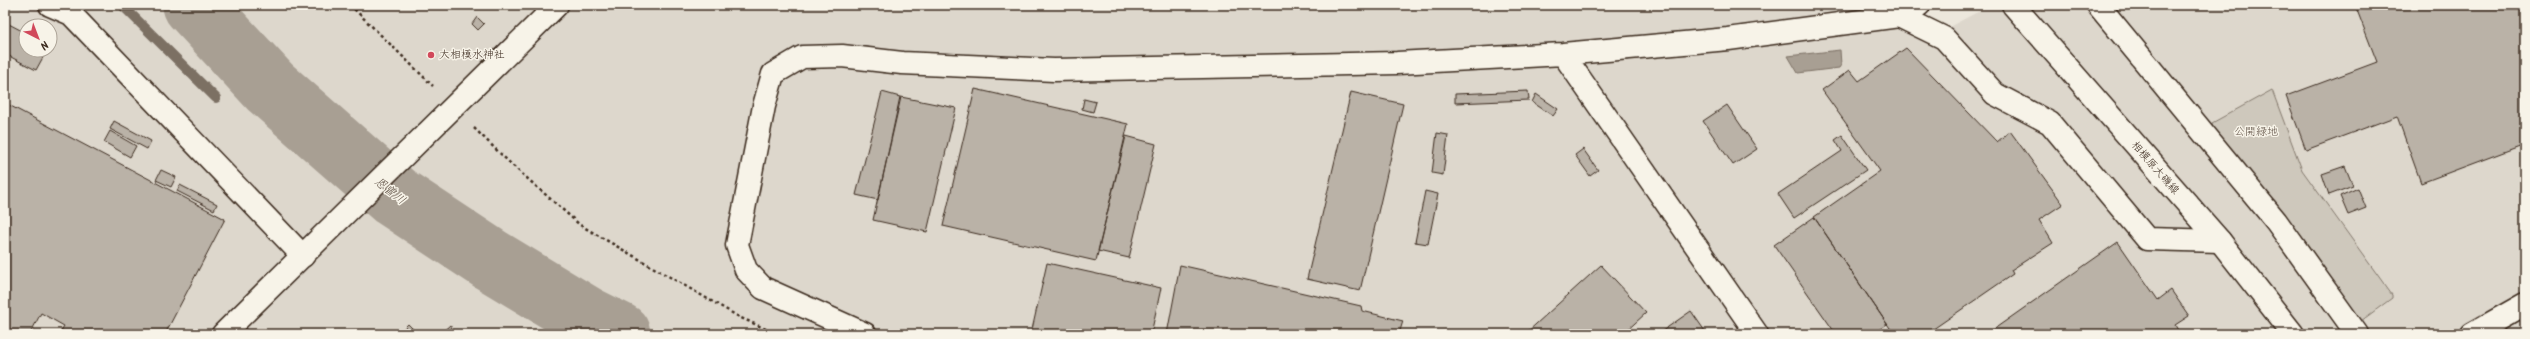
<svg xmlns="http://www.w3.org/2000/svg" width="2530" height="339" viewBox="0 0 2530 339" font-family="Kalam,'Klee One',sans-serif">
	<rect width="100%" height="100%" fill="#ece7dc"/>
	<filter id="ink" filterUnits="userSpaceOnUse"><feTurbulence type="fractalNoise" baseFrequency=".025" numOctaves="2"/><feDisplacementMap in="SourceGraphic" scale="8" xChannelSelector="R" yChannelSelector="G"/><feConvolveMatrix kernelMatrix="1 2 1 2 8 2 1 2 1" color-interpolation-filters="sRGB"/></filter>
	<g filter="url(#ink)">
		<path fill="#ddd7cc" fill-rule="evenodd" d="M5,5H1899L1928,38L1991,5H2525V334H5ZM26,26H50V50H26Z"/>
		<path fill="#cec8bc" stroke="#84796d" d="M2272,90L2302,170L2392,295V298L2361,321L2302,237L2213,127L2212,123Z"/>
		<path fill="#a89f93" stroke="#7c7064" d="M1840,50L1841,65L1839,68L1798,73L1788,56Z"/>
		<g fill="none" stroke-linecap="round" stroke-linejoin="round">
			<path stroke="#7c7064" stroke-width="10" d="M122,5L216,98"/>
			<path stroke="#a89f93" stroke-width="63" d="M194,5L270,87L394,196L491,260L587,318L619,334"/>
		</g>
		<path fill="#bab2a7" stroke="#3b2a1e" d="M2355,5H2525V144L2421,183L2397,116L2306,150L2286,96L2377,62Z
			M477,17L484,24L478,30L472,24Z
			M5,22L26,33V50H47L36,70L5,54Z
			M1906,48L1997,142L2010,131L2063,204L2039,220L2053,243L2011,270L2013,274L1926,334H1894L1814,217L1880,171L1822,90L1850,70L1859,81Z
			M975,89L1128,124L1096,261L943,226Z
			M1528,91L1529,100L1455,103V94Z
			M882,92L900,97L878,200L856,195Z
			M1351,92L1403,104L1360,291L1307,279Z
			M1536,94L1558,109L1553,116L1532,102Z
			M901,97L956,108L927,232L873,220Z
			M1084,99L1096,102L1093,112L1082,109Z
			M5,103L225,219L165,334H59L64,326L41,313L30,334H15L5,329Z
			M1727,105L1757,149L1733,165L1703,121Z
			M114,121L151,141L147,149L110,129Z
			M110,131L136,146L130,157L104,142Z
			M1437,133L1448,135L1443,175L1432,173Z
			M1842,135L1866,170L1794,218L1778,194L1842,151L1835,140Z
			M1126,136L1156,144L1129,258L1098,251Z
			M1583,149L1598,170L1590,176L1575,155Z
			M2345,166L2353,186L2329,195L2322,174Z
			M161,170L176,177L171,187L156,180Z
			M180,185L217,204L214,210L177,191Z
			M2358,188L2366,208L2348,215L2340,196Z
			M1425,191L1438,194L1428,244L1415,242Z
			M1814,217L1887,324L1873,334H1836L1774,245Z
			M2118,242L2158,300L2171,290L2189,316L2175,325L2180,334H1987Z
			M1047,263L1161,288L1151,334H1031Z
			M1180,265L1361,306L1362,311L1403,321L1399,334H1167Z
			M1601,265L1646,313L1623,334H1525Z
			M1691,311L1707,334H1658Z
			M408,324L418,334H398Z
			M450,325L456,334H440Z"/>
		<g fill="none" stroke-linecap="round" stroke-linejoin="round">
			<g stroke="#3b2a1e" stroke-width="25">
				<path id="minor" d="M50,5L71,14L303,256
					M2098,5L2276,221L2357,334
					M1899,16L1944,38L1995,94L2050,123L2147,239L2220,241
					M1899,16L1919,5
					M2472,334L2525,304"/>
			</g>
			<g stroke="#3b2a1e" stroke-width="25">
				<path id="tertiary" d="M1563,54L1757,334
					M223,334L557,5
					M865,334L763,288L746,270L737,245L764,106L773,74L802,57L842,56L902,63L1054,70L1397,63L1563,54L1728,39L1899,16"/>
			</g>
			<g stroke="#3b2a1e" stroke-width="25">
				<path id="primary" d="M2013,5L2220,241L2293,334"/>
			</g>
			<path stroke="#3b2a1e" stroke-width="2.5" stroke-dasharray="3 3" stroke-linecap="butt" d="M350,5L433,86
				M474,128L512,165L580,225L739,317L777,334"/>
			<use href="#minor" stroke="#f7f3e8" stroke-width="22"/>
			<use href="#tertiary" stroke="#f7f3e8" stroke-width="22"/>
			<use href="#primary" stroke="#f7f3e8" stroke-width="22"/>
		</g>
	</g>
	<circle fill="#d1495b" stroke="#f7f3e8" stroke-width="1.5" cx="431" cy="55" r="4"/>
	<g text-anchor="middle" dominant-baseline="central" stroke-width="3" stroke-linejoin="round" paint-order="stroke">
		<g font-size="11" fill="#3b2a1e" stroke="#f7f3e8" text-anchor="start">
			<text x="439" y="55">大相模水神社</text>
		</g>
		<g font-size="11" fill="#605246" stroke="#f7f3e8">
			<text x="2256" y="132">公開緑地</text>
		</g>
		<g font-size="11" fill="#3b2a1e" stroke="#f7f3e8">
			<text transform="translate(2155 168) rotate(49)">相模原大磯線</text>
		</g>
		<g font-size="12" font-style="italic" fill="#615347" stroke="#f7f3e8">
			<text transform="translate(390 191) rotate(38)">恩曽川</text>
		</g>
	</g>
	<rect width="2530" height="339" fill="none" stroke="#f7f3e8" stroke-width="20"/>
	<rect x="10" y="10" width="2510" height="319" fill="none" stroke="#3b2a1e" stroke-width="1.5" filter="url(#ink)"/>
	<g transform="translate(38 38) rotate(138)"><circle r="19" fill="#f7f3e8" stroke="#aca397"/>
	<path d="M0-3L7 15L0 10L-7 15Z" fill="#d1495b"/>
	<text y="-6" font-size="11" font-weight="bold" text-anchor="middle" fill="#3b2a1e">N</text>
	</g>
</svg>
